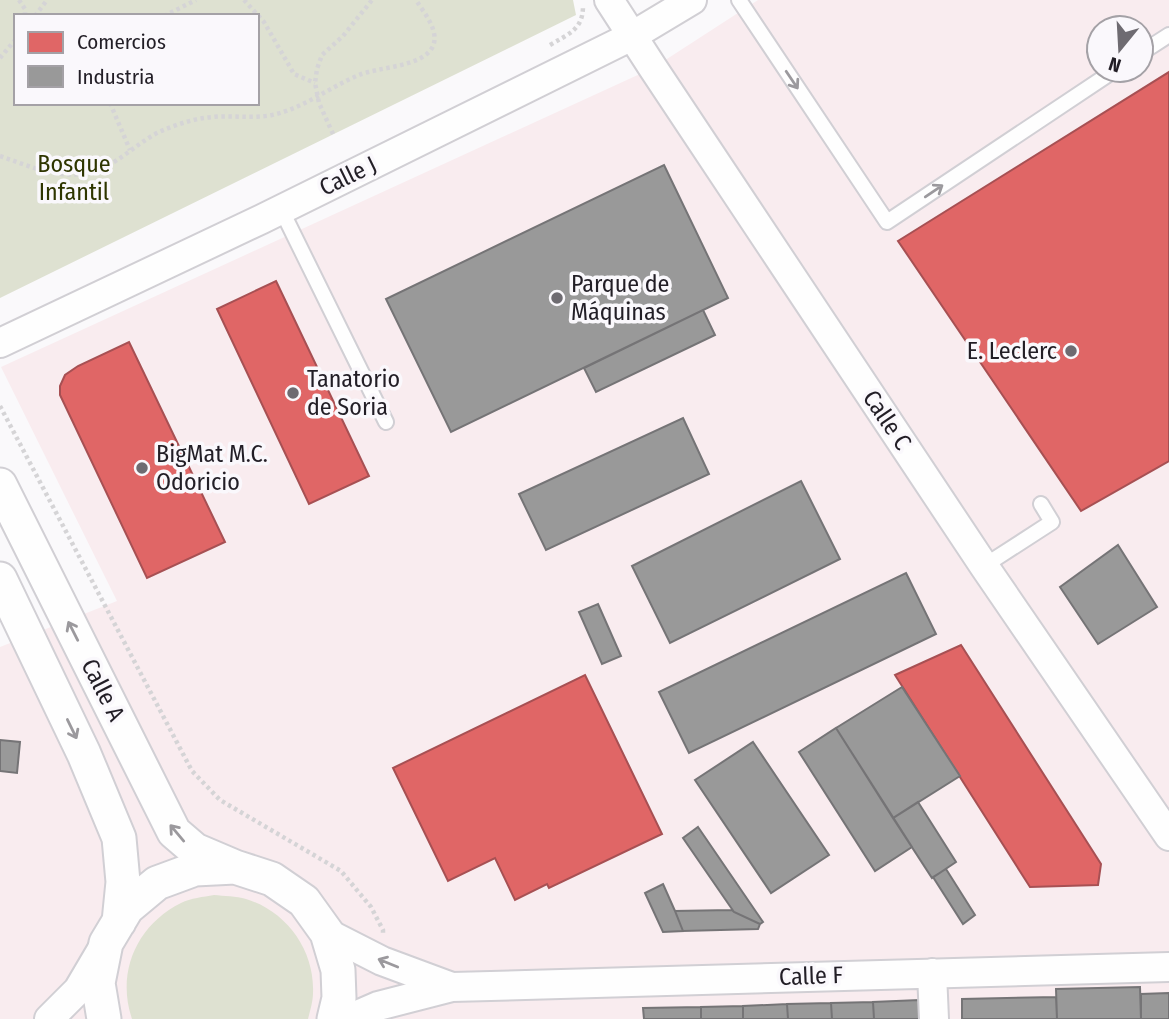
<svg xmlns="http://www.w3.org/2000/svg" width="1169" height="1019" viewBox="0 0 1169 1019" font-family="'Fira Sans Condensed',sans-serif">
	<rect width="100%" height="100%" fill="#faf9fb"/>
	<path fill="#f9ecef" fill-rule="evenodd" d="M758,0H1169V1019H0V647L117,601L1,367L653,68ZM1099,28H1141V70H1099Z"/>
	<path fill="#dee1d1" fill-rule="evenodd" d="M0,0H573L576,15L0,298ZM16,16H257V103H16Z
		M214,895C224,896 236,896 246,899C286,911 315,950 313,993C313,1001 310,1011 308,1019H132C116,972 137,925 181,903C191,898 203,897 214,895Z"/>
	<path fill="#e06666" stroke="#a75053" stroke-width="2" d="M1169,72V461L1081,511L898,241Z
		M276,281L369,476L309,504L217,309Z
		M129,342L225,542L147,578L60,395V386L65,375L78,366Z
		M961,645L1101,864L1098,885L1030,887L895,675Z
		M585,675L662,834L549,888L547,884L515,900L495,858L448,881L393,768Z"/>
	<path fill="#999" stroke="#757476" stroke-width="2" d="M664,165L728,298L451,432L386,299Z
		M703,310L715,335L596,392L584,368Z
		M683,418L709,474L546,550L519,494Z
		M801,481L840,559L670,643L632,566Z
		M1118,545L1157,607L1098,644L1060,587Z
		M906,573L936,634L689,753L659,692Z
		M598,604L621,656L602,664L579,612Z
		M902,687L960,776L893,818L836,728Z
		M836,728L912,847L875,871L799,752Z
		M0,740L20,742L17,773L0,771Z
		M753,742L829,855L771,893L695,780Z
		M918,802L956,862L932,878L893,818Z
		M698,827L763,922L760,924L734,912L683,838Z
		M946,869L975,915L963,924L933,877Z
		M663,884L675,911L683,931L663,932L645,893Z
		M732,910L734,912L760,924L758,929L683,931L675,911Z
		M1140,987L1141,1019H1057L1056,989Z
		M1169,993V1019H1141V994Z
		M1056,997L1057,1019H962V999Z
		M919,1000V1019H874L873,1002Z
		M873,1002L874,1019H832L831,1003Z
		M831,1003L832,1019H788L787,1004Z
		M787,1004L788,1019H743V1006Z
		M743,1006V1019H701V1007Z
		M701,1007V1019H644L643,1008Z"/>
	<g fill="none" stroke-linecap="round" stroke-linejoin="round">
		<g stroke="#d1cfd4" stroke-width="18">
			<path id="service" d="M739,0L887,222L1115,70
				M1141,53L1169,35
				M281,209L386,422
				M984,566L1052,522L1041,504"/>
		</g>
		<g stroke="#d1cfd4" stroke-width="32">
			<path id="minor" d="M609,0L653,68L984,566L1169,836
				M0,343L262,219L632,36L692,0
				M327,933L382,961L452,987
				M932,973L934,1019
				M49,1019L78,990L101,951
				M348,1019L378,1006L452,987L1169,967"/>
		</g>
		<g stroke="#d1cfd4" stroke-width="37">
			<path id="tertiary" d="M0,485L174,832L195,850L235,867
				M0,579L84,754L119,838L123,882L119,922
				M104,1019L98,983L106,943L127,908L157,883L195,869L235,867L272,879L304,901L327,933L338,970L339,998L334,1019"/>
		</g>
		<path stroke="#d5d4d6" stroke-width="4.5" stroke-dasharray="3.5 3.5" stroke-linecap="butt" d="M19,0L25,9V16
			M244,0L264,22L294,74L315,83
			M35,16L47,0
			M164,16L196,0
			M550,45C568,34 583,30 583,6
			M0,58L16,39
			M110,103L130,150
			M333,134L319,103L315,83L317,69L322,55L343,36L372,0
			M0,156C29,166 57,179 88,173C116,168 139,139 166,129C181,123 197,118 213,117C232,115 252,119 272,115C304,108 328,88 359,75C378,67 421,67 432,48C441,32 424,13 416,0
			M0,406L192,771L220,800L341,871L371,907L383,930V935"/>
		<use href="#service" stroke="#fefefe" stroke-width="14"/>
		<use href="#minor" stroke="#fefefe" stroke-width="28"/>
		<use href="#tertiary" stroke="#fefefe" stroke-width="33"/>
	</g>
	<defs><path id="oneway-shaft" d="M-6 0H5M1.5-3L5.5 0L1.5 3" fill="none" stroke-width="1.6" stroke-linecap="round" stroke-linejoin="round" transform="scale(1.75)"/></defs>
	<g stroke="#9b999d">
		<use href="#oneway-shaft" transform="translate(792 80) rotate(56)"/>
		<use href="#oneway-shaft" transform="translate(934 191) rotate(-34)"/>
		<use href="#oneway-shaft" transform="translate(73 631) rotate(-117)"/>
		<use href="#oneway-shaft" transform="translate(72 729) rotate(64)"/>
		<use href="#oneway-shaft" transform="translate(177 833) rotate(-130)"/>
		<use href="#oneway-shaft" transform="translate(388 963) rotate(-158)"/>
	</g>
	<g fill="#6e6b71" stroke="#faf8fc" stroke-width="2.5">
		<circle cx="557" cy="298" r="7"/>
		<circle cx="1071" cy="351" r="7"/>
		<circle cx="293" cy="393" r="7"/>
		<circle cx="142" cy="468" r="7"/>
	</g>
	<g text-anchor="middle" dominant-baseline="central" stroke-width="7" stroke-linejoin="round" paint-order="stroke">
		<g font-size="24" fill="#2e3500" stroke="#faf8fc">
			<text x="74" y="164">Bosque<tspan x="74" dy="28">Infantil</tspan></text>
		</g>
		<g font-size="24" fill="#221e26" stroke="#faf8fc">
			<text transform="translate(348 176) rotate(-26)">Calle J</text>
			<text transform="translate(887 420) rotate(56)">Calle C</text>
			<text transform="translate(103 690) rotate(63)">Calle A</text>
			<text transform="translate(811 976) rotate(-2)">Calle F</text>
		</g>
		<g font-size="24" fill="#221e26" stroke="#faf8fc" text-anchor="start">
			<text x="571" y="284">Parque de<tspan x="571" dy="28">Máquinas</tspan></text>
			<text x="1057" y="351" text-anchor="end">E. Leclerc</text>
			<text x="307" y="379">Tanatorio<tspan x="307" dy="28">de Soria</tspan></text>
			<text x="156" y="454">BigMat M.C.<tspan x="156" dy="28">Odoricio</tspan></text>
		</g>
	</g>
	<rect x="14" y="14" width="245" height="91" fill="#faf8fc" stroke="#a4a1a6" stroke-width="2"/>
	<rect x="28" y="32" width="35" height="21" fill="#e06666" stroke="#a4a1a6" stroke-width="2"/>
	<text x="77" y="49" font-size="21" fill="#221e26">Comercios</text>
	<rect x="28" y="66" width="35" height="21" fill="#999999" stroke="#a4a1a6" stroke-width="2"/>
	<text x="77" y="84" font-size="21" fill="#221e26">Industria</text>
	<g transform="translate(1120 49) rotate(198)"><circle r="33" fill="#faf8fc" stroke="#a4a1a6" stroke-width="2"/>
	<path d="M0-5L12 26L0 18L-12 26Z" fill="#6e6b71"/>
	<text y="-10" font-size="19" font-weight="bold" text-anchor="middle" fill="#221e26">N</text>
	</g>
</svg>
